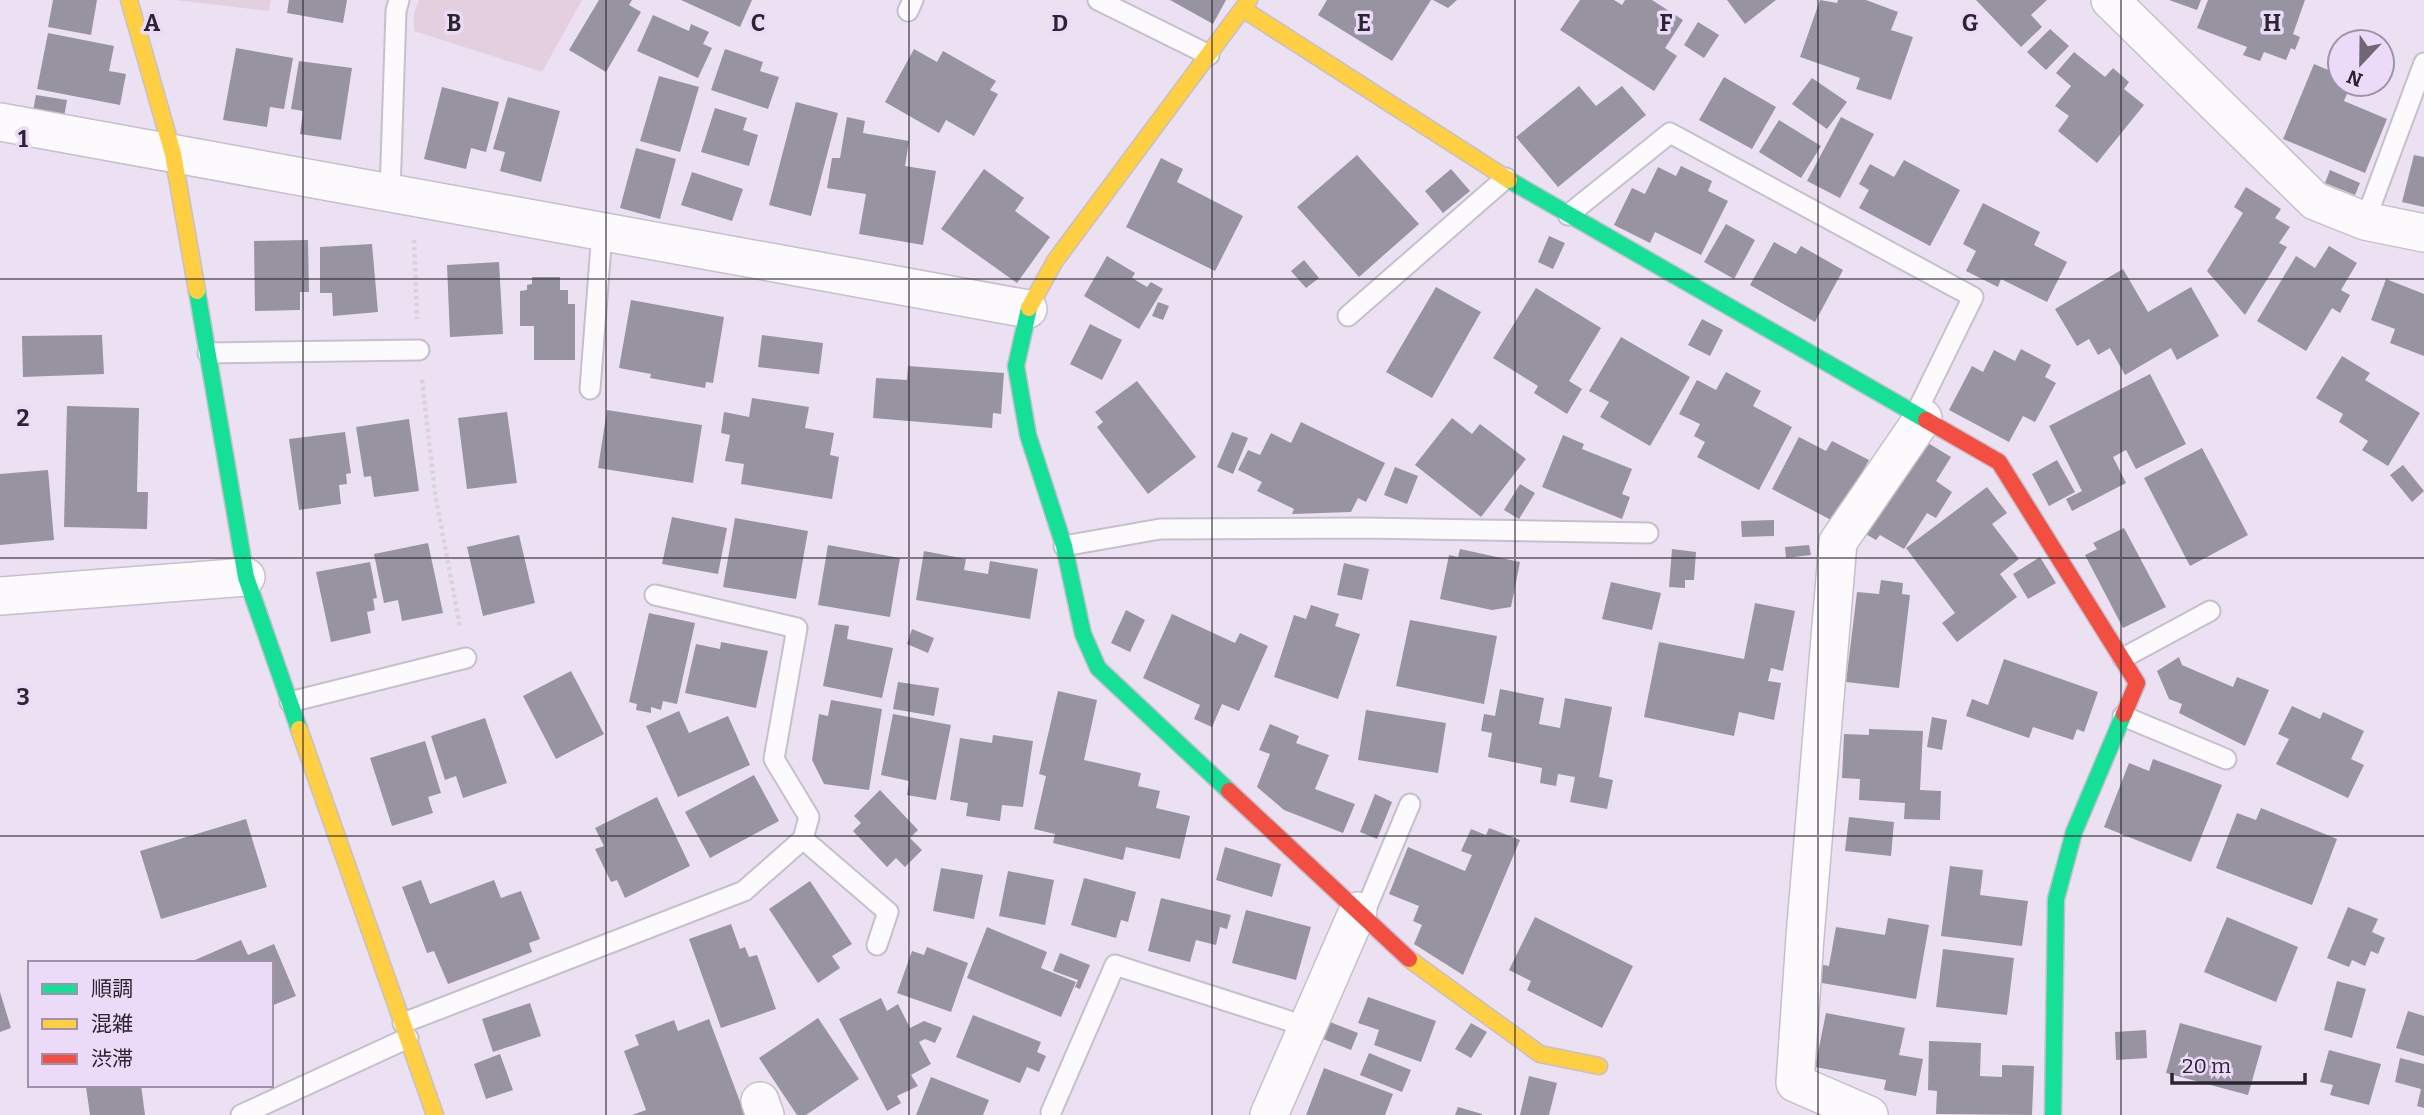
<svg xmlns="http://www.w3.org/2000/svg" width="2424" height="1115" viewBox="0 0 2424 1115" font-family="Bitter,'Noto Sans JP',serif">
	<rect width="100%" height="100%" fill="#ebe1f2"/>
	<path fill="#e3cfde" d="M175,0H271L269,11Z
		M419,0H582L542,72L414,31V13Z"/>
	<path fill="#9893a1" d="M53,0H97L91,35L48,27Z
		M289,0H347L343,23L287,13Z
		M599,0H632L629,5L641,12L606,72L569,50Z
		M681,0H752L740,27Z
		M1170,0H1226L1213,24Z
		M1327,0H1431L1392,61L1318,15Z
		M1433,0H1457L1448,8Z
		M1580,0H1614L1622,5L1625,0H1652L1683,20L1665,48L1677,56L1654,91L1560,30Z
		M1727,0H1776L1745,24Z
		M1820,0L1837,3L1838,0H1866L1898,12L1891,30L1913,37L1891,100L1856,89L1860,78L1800,57Z
		M1976,0H2047L2031,15L2042,27L2021,47Z
		M2169,0H2201L2197,10Z
		M2208,0H2305L2293,34L2300,37L2295,50L2291,48L2286,60L2264,52L2260,61L2243,55L2247,47L2197,28Z
		M653,15L689,31L691,24L709,32L703,44L712,48L698,78L637,51Z
		M1698,22L1719,35L1704,58L1684,45Z
		M2050,29L2069,46L2046,70L2027,52Z
		M48,33L114,46L109,71L126,74L120,105L37,89Z
		M236,48L293,58L284,109L270,107L267,127L223,120Z
		M725,49L763,62L760,71L779,77L768,109L711,90Z
		M914,49L937,62L943,51L996,81L990,90L998,94L974,136L946,120L939,133L885,102Z
		M2074,52L2105,77L2113,68L2129,82L2124,89L2144,105L2097,163L2058,131L2069,116L2055,106L2071,86L2056,73Z
		M299,61L352,68L341,140L300,134L303,111L291,109Z
		M2314,64L2340,75V84H2351L2344,101L2387,119L2365,173L2283,139Z
		M659,76L699,87L680,152L640,141Z
		M1724,77L1776,107L1752,149L1699,120Z
		M1812,78L1847,102L1827,129L1792,104Z
		M1579,86L1596,106L1622,86L1646,115L1558,187L1516,137Z
		M442,87L499,102L486,152L471,148L466,169L424,159Z
		M36,95L67,100L64,117L33,111Z
		M508,97L560,111L541,182L500,171L505,152L493,149Z
		M796,102L838,113L811,216L769,205Z
		M715,108L747,118L743,130L758,135L749,166L701,152Z
		M847,117L865,121L863,133L909,141L905,166L936,171L923,245L859,234L866,194L827,188L832,158H840Z
		M1841,117L1874,134L1840,198L1807,181Z
		M1779,120L1821,146L1801,178L1759,152Z
		M636,148L676,159L660,219L620,208Z
		M1357,155L1419,224L1359,277L1297,207Z
		M2414,155L2424,157V207L2402,202Z
		M1161,158L1183,169L1177,182L1243,216L1215,271L1126,227Z
		M1904,160L1960,190L1930,246L1859,208L1869,190L1859,184L1870,164L1894,177Z
		M1681,166L1712,181L1708,191L1728,201L1701,255L1655,232L1650,243L1614,225L1632,188L1645,194L1658,167L1676,176Z
		M984,169L1024,198L1015,211L1050,237L1017,283L941,229Z
		M1451,169L1470,191L1443,213L1425,191Z
		M2330,170L2360,183L2355,195L2325,183Z
		M692,172L743,189L732,221L681,205Z
		M2246,187L2281,209L2275,218L2290,227L2279,243L2287,247L2245,315L2207,271L2243,213L2234,207Z
		M1983,203L2040,232L2034,245L2067,262L2047,302L2001,279L1998,287L1966,271L1976,251L1963,244Z
		M1726,224L1755,240L1734,279L1704,262Z
		M1549,236L1565,243L1553,269L1538,262Z
		M308,240L309,292H300V310L255,311L254,241Z
		M1774,242L1796,254L1801,246L1843,270L1815,322L1750,285Z
		M372,244L378,312L333,316L332,293H320V247Z
		M2329,246L2357,263L2341,290L2350,295L2340,313L2332,308L2306,351L2257,321L2296,256L2315,268Z
		M1107,256L1135,273L1132,278L1147,287L1151,282L1163,289L1139,329L1084,296Z
		M1304,260L1319,278L1306,288L1291,271Z
		M499,262L503,334L450,337L447,265Z
		M2123,269L2148,312L2191,287L2219,336L2177,360L2171,348L2125,375L2110,348L2098,355L2089,339L2077,346L2055,309Z
		M532,277H560V290H568V304H575V360H534V326H520V291L527,290V285L532,284Z
		M2386,279L2424,294V356L2390,343L2395,329L2371,320Z
		M1436,287L1481,312L1432,398L1386,372Z
		M1536,288L1601,328L1569,381L1582,389L1567,414L1534,393L1538,386L1493,358Z
		M631,300L724,317L713,383L706,382L705,388L650,378L651,374L619,368Z
		M1158,302L1169,306L1163,320L1152,316Z
		M1702,319L1723,330L1710,356L1688,345Z
		M1090,324L1122,340L1102,380L1070,364Z
		M102,335L104,374L23,377L22,336Z
		M762,335L823,343L819,374L758,367Z
		M1621,337L1690,377L1650,446L1600,417L1609,402L1589,391Z
		M2021,349L2051,365L2045,377L2056,383L2035,422L2023,416L2009,442L1949,410L1972,366L1983,372L1994,350L2015,361Z
		M2342,356L2370,373L2365,380L2420,413L2388,466L2362,450L2368,441L2339,422L2343,414L2316,398Z
		M908,366L1004,373L1001,414L993,413L992,428L873,418L876,378L907,380Z
		M1726,372L1761,391L1753,406L1792,427L1759,490L1697,457L1705,442L1694,436L1700,424L1679,414L1697,380L1716,390Z
		M2150,374L2186,444L2136,469L2126,450L2113,457L2126,483L2072,511L2066,499L2082,491L2049,426Z
		M1137,381L1196,457L1148,494L1097,427L1103,422L1095,412Z
		M752,398L809,407L805,428L834,433L830,455L839,457L832,499L741,484L744,464L725,461L730,435L721,433L724,412L749,417Z
		M67,406L139,408L137,492H148L147,529L64,527Z
		M607,410L702,425L693,483L598,468Z
		M507,412L517,483L467,489L458,418Z
		M1452,418L1472,434L1480,424L1526,459L1481,517L1415,465Z
		M409,419L419,491L374,497L371,476L364,477L356,427Z
		M1301,422L1385,463L1366,502L1358,498L1351,512L1292,514L1294,509L1257,491L1262,482L1238,470L1248,450L1260,455L1271,433L1291,443Z
		M345,432L351,473L346,474L347,484L339,485L341,504L299,510L289,439Z
		M1232,432L1248,438L1233,474L1217,467Z
		M1563,435L1584,444L1582,449L1632,469L1622,494L1630,497L1622,519L1542,487Z
		M1799,437L1826,451L1832,441L1869,460L1835,522L1772,489Z
		M1923,440L1951,457L1936,481L1952,492L1936,518L1927,513L1904,549L1880,535L1876,540L1864,533Z
		M2202,448L2248,535L2190,566L2144,478Z
		M2057,460L2075,492L2049,506L2032,474Z
		M2403,465L2424,491L2412,502L2390,475Z
		M1395,467L1418,476L1407,504L1384,495Z
		M48,470L54,540L0,545V474Z
		M1520,484L1535,493L1519,519L1504,510Z
		M1987,487L2007,513L1992,524L2019,559L2000,574L2017,597L1957,642L1942,623L1955,613L1906,548Z
		M672,517L727,528L718,574L662,564Z
		M735,518L808,531L796,599L723,587Z
		M1774,520V536L1742,537L1741,521Z
		M2124,528L2166,607L2123,628L2085,555L2097,549L2093,543Z
		M519,535L535,603L483,616L467,547Z
		M428,543L443,613L402,621L398,600L384,603L374,554Z
		M828,545L900,558L890,617L818,605Z
		M1809,545L1811,555L1786,558L1785,547Z
		M1460,549L1520,562L1511,607L1492,610L1440,599L1449,555L1458,557Z
		M1672,549L1696,552L1694,580H1685V588L1669,587Z
		M924,551L966,559L964,570L988,574L990,561L1038,569L1030,619L916,600Z
		M2040,557L2056,583L2028,599L2013,574Z
		M370,562L377,598L373,599L375,610L367,612L371,633L331,642L316,572Z
		M1344,563L1369,569L1362,600L1337,595Z
		M1881,580L1903,583L1902,594L1910,595L1899,688L1846,682L1857,592L1879,594Z
		M1611,582L1661,593L1652,630L1602,619Z
		M1755,603L1795,611L1783,671L1771,668L1768,681L1781,683L1774,720L1739,712L1734,736L1644,717L1659,642L1744,659Z
		M1311,605L1339,614L1335,626L1360,634L1338,699L1274,677L1294,615L1306,619Z
		M1126,610L1145,620L1130,652L1111,643Z
		M649,613L695,623L677,704L663,701L661,710L651,707V713L636,710L637,704L629,702Z
		M1172,614L1235,643L1240,633L1268,646L1239,711L1222,704L1212,727L1194,719L1200,705L1143,678Z
		M1410,620L1497,636L1484,704L1396,686Z
		M835,624L849,626L847,639L893,648L882,698L823,686Z
		M912,629L934,638L928,653L907,644Z
		M721,642L768,651L756,708L685,693L696,644L720,649Z
		M2179,657L2182,665L2233,687L2237,677L2269,690L2245,746L2179,713L2182,704L2169,699L2157,671Z
		M2004,659L2098,692L2084,732L2077,729L2073,740L2033,727L2029,738L1966,716L1972,699L1988,705Z
		M571,671L604,734L556,759L523,696Z
		M898,682L939,688L934,716L893,709Z
		M1500,689L1544,698L1539,724L1560,728L1565,698L1612,707L1599,777L1613,780L1607,809L1570,802L1575,777L1558,774L1556,786L1540,783L1542,768L1488,757L1492,733L1481,731L1484,714L1495,716Z
		M1058,691L1097,700L1084,760L1141,773L1138,786L1160,791L1156,808L1190,816L1180,859L1126,847L1123,860L1053,843L1055,834L1034,829L1046,776L1039,774Z
		M831,700L882,709L869,790L824,784L812,760L819,714L828,716Z
		M2292,706L2320,719L2323,712L2364,731L2351,759L2364,765L2348,798L2276,764L2289,739L2278,734Z
		M1366,710L1446,723L1438,773L1358,760Z
		M679,711L689,733L728,716L750,765L678,797L646,726Z
		M893,714L951,725L936,800L907,795L909,781L881,775Z
		M1932,717L1947,720L1942,750L1927,747Z
		M485,718L507,783L463,798L456,776L445,780L431,736Z
		M1270,724L1299,736L1296,743L1329,755L1315,789L1355,804L1343,833L1284,810L1257,787L1270,754L1259,750Z
		M1869,729L1923,731L1920,790L1941,791L1940,820L1904,819L1905,803L1859,800L1860,779L1842,778L1844,734L1869,735Z
		M993,735L1033,741L1023,807L1002,805L1000,821L966,816L968,803L950,800L960,738L992,743Z
		M425,741L441,793L428,797L433,813L392,826L370,758Z
		M2153,759L2222,785L2191,862L2104,827L2129,763L2149,771Z
		M754,775L779,821L710,858L685,812Z
		M880,790L918,830L910,838L922,850L905,867L896,858L887,867L853,831L861,823L854,816Z
		M1375,794L1392,802L1377,839L1360,832Z
		M657,797L690,866L625,898L617,880L611,882L595,849L604,846L595,828Z
		M2261,808L2337,839L2312,905L2216,868L2237,813L2256,820Z
		M1849,817L1894,822L1891,856L1845,851Z
		M246,819L267,887L161,919L140,851Z
		M1489,828L1520,840L1463,975L1414,944L1422,925L1413,921L1419,906L1389,894L1408,847L1465,871L1472,855L1461,851L1471,829L1486,835Z
		M1225,847L1281,864L1272,897L1216,880Z
		M1950,866L1983,870L1980,895L2028,901L2022,946L1941,936Z
		M941,868L983,875L974,919L933,911Z
		M1008,871L1054,880L1045,925L999,916Z
		M1084,878L1136,892L1128,922L1121,920L1116,938L1071,925Z
		M421,880L430,904L494,880L501,898L521,891L540,939L529,943L532,952L448,984L434,951L427,953L402,887Z
		M810,881L852,944L832,956L840,968L818,983L769,909Z
		M1161,898L1231,915L1227,929L1220,927L1216,945L1196,940L1190,962L1148,951Z
		M2348,907L2378,919L2372,932L2385,938L2378,954L2371,951L2365,966L2352,960L2349,967L2327,958Z
		M1246,910L1311,927L1296,980L1232,963Z
		M1535,917L1633,966L1602,1028L1527,990L1531,981L1509,970Z
		M2227,917L2298,947L2276,1002L2204,972Z
		M1888,918L1929,925L1916,999L1816,982L1819,964L1829,966L1836,927L1885,935Z
		M731,924L740,949L745,947L749,957L757,955L776,1009L721,1028L689,939Z
		M987,927L1047,952L1041,968L1076,982L1061,1017L967,978Z
		M241,940L248,955L274,944L296,996L271,1006V963H188Z
		M927,947L968,963L951,1012L897,993L912,951L924,955Z
		M1943,949L2014,958L2007,1015L1936,1007Z
		M1060,953L1090,965L1080,989L1075,987L1078,980L1053,971Z
		M2337,981L2366,989L2352,1038L2324,1030Z
		M0,992L11,1028L0,1032Z
		M1368,997L1436,1021L1421,1062L1374,1045L1379,1030L1358,1023Z
		M881,998L887,1011L898,1004L910,1028L924,1021L942,1028L935,1043L925,1039L919,1042L931,1064L911,1075L918,1086L897,1096L901,1103L887,1111L839,1019Z
		M530,1003L541,1036L493,1052L482,1019Z
		M2408,1011L2424,1016V1056L2396,1048Z
		M1826,1013L1905,1028L1899,1055L1923,1059L1916,1096L1884,1090L1886,1080L1815,1067Z
		M973,1015L1041,1042L1037,1052L1046,1056L1039,1072L1027,1067L1020,1083L956,1057Z
		M818,1018L859,1079L806,1115H797L759,1058Z
		M709,1019L745,1115H632L646,1110L624,1051L639,1045L635,1035L674,1020L678,1031Z
		M1330,1022L1358,1033L1351,1050L1323,1039Z
		M1471,1023L1487,1032L1471,1058L1455,1049Z
		M2180,1023L2262,1046L2248,1095L2166,1073Z
		M2146,1030L2147,1058L2116,1060L2115,1032Z
		M1929,1041L1981,1043L1980,1076L2002,1077V1065L2034,1066L2032,1115L1936,1114L1937,1091L1928,1090Z
		M2329,1050L2381,1064L2369,1105L2330,1095L2333,1085L2320,1082Z
		M1369,1053L1411,1070L1402,1092L1360,1075Z
		M500,1054L513,1090L486,1099L474,1064Z
		M2400,1058L2424,1064V1108L2417,1106L2421,1089L2395,1082Z
		M1324,1068L1393,1094L1385,1115H1306Z
		M1529,1076L1557,1083L1549,1115H1520Z
		M931,1077L989,1100L983,1115H916Z
		M104,1085H141L145,1115H90L86,1087Z
		M1458,1107L1482,1114V1115H1455Z"/>
	<g fill="none" stroke-linecap="round" stroke-linejoin="round">
		<g stroke="#c6bfcc" stroke-width="23">
			<path id="lane" d="M1098,0L1209,55
				M908,11L913,0
				M390,193L396,11L399,0
				M1568,215L1670,133L1973,297L1916,413
				M2365,221L2424,63
				M1348,316L1506,178
				M208,353L419,350
				M590,389L602,232
				M1064,546L1160,529L1364,528L1648,533
				M2123,658L2210,611
				M290,702L466,658
				M2123,716L2226,759
				M803,839L888,912L877,945
				M1363,916L1410,804
				M403,1023L744,891L803,839L809,817L774,759L797,628L655,595
				M1051,1112L1115,965L1308,1027
				M241,1115L408,1038"/>
		</g>
		<g stroke="#c6bfcc" stroke-width="40">
			<path id="street" d="M2110,0L2315,201L2365,221L2424,233
				M0,122L1028,309
				M0,596L246,577
				M760,1101L765,1115
				M1269,1115L1358,911
				M1869,1115L1795,1083L1805,937L1838,542L1923,418"/>
		</g>
		<g stroke="#c6bfcc" stroke-width="19">
			<path id="fast" d="M1509,180L1926,420
				M197,291L246,577L299,729
				M1029,308L1016,366L1028,435L1064,546L1083,634L1098,668L1229,791
				M2053,1115L2056,899L2074,832L2124,714"/>
		</g>
		<g stroke="#c6bfcc" stroke-width="19">
			<path id="slow" d="M129,0L173,154L197,291
				M1243,9L1509,180
				M1029,308L1055,261L1249,0
				M299,729L435,1115
				M1409,959L1540,1054L1599,1066"/>
		</g>
		<g stroke="#c6bfcc" stroke-width="19">
			<path id="jam" d="M1926,420L1999,462L2137,683L2124,714
				M1229,791L1409,959"/>
		</g>
		<path stroke="#d7d4d9" stroke-width="4.5" stroke-dasharray="3.5 3.5" stroke-linecap="butt" d="M414,240L417,319
			M422,380L435,493L460,627"/>
		<use href="#lane" stroke="#fcfafd" stroke-width="19"/>
		<use href="#street" stroke="#fcfafd" stroke-width="37"/>
		<use href="#fast" stroke="#16e098" stroke-width="16"/>
		<use href="#slow" stroke="#ffcf43" stroke-width="16"/>
		<use href="#jam" stroke="#f24e42" stroke-width="16"/>
	</g>
	<path fill="none" stroke="#2b2530" stroke-width="2" stroke-opacity="0.55" d="M303,0V1115M606,0V1115M909,0V1115M1212,0V1115M1515,0V1115M1818,0V1115M2121,0V1115M0,279H2424M0,558H2424M0,836H2424"/>
	<g font-size="23" text-anchor="middle" font-weight="bold" fill="#2b2530" stroke="#ecdaf9" stroke-width="7" stroke-linejoin="round" paint-order="stroke">
		<text x="152" y="31">A</text>
		<text x="454" y="31">B</text>
		<text x="758" y="31">C</text>
		<text x="1060" y="31">D</text>
		<text x="1364" y="31">E</text>
		<text x="1666" y="31">F</text>
		<text x="1970" y="31">G</text>
		<text x="2272" y="31">H</text>
		<text x="23" y="147">1</text>
		<text x="23" y="426">2</text>
		<text x="23" y="705">3</text>
	</g>
	<rect x="28" y="961" width="245" height="126" fill="#ecdaf9" stroke="#9f92a9" stroke-width="2"/>
	<rect x="42" y="984" width="35" height="10" fill="#16e098" stroke="#9f92a9" stroke-width="2"/>
	<text x="91" y="996" font-size="21" fill="#2b2530">順調</text>
	<rect x="42" y="1019" width="35" height="10" fill="#ffcf43" stroke="#9f92a9" stroke-width="2"/>
	<text x="91" y="1031" font-size="21" fill="#2b2530">混雑</text>
	<rect x="42" y="1054" width="35" height="10" fill="#f24e42" stroke="#9f92a9" stroke-width="2"/>
	<text x="91" y="1066" font-size="21" fill="#2b2530">渋滞</text>
	<g transform="translate(2361 63) rotate(202)"><circle r="33" fill="#ecdaf9" stroke="#9f92a9" stroke-width="2"/>
	<path d="M0-5L12 26L0 18L-12 26Z" fill="#6e6774"/>
	<text y="-10" font-size="19" font-weight="bold" text-anchor="middle" fill="#2b2530">N</text>
	</g>
	<path d="M2172 1073v10h133v-10" fill="none" stroke="#2b2530" stroke-width="3.5"/>
	<text x="2182" y="1073" font-size="21" fill="#2b2530" stroke="#ecdaf9" stroke-width="5" paint-order="stroke">20 m</text>
</svg>
